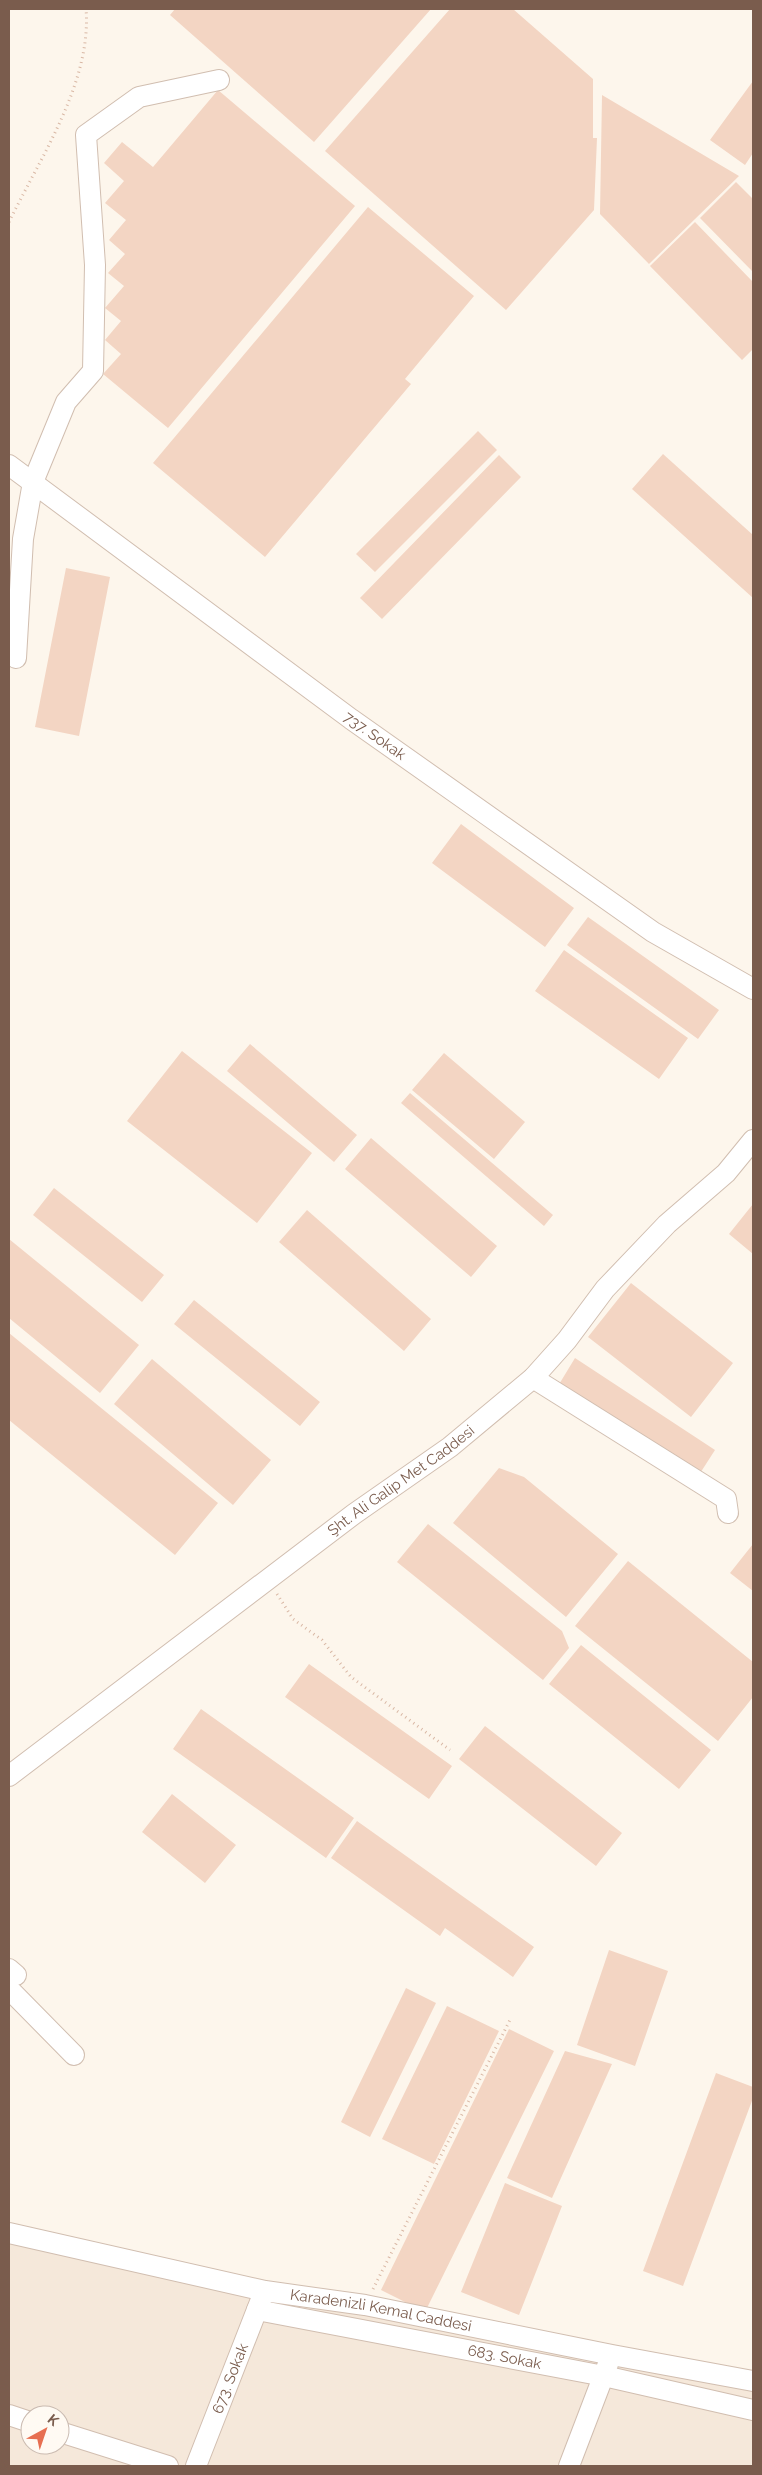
<svg xmlns="http://www.w3.org/2000/svg" width="762" height="2475" viewBox="0 0 762 2475" font-family="Raleway,sans-serif">
	<rect width="100%" height="100%" fill="#fdf6ec"/>
	<path fill="#f5e8da" fill-rule="evenodd" d="M9,2233L753,2381V2466H9ZM30,2415H60V2445H30Z"/>
	<path fill="#f3d5c3" d="M175,9H431L314,142L170,15Z
		M450,9H513L593,79V138H597L594,210L506,310L325,151Z
		M753,81V153L745,165L710,140Z
		M218,90L355,206L168,428L103,374L121,354L105,340L121,321L105,308L124,286L108,273L125,254L109,240L126,220L105,203L124,181L104,163L122,142L153,167Z
		M602,95L739,176L649,264L600,214Z
		M736,182L753,199V272L700,218Z
		M368,207L474,296L405,379L411,384L265,557L153,463Z
		M695,222L753,282V349L742,360L650,266Z
		M478,431L497,450L375,572L356,554Z
		M663,454L753,535V598L632,489Z
		M499,455L521,477L382,619L360,598Z
		M66,568L110,577L79,736L35,727Z
		M461,824L574,908L545,947L432,863Z
		M588,917L719,1010L698,1039L567,945Z
		M564,950L688,1038L659,1079L535,991Z
		M250,1044L357,1135L334,1162L227,1071Z
		M182,1051L312,1153L257,1223L127,1121Z
		M444,1053L525,1122L494,1159L412,1090Z
		M410,1093L553,1215L544,1226L401,1103Z
		M371,1138L497,1246L471,1277L345,1169Z
		M54,1188L164,1275L142,1302L33,1215Z
		M753,1204V1254L729,1234Z
		M307,1210L431,1319L404,1351L279,1242Z
		M9,1239L139,1345L100,1393L9,1318Z
		M631,1283L733,1363L691,1417L588,1337Z
		M194,1300L320,1402L300,1426L174,1324Z
		M9,1333L218,1503L175,1555L9,1420Z
		M575,1358L715,1450L697,1478L558,1386Z
		M152,1359L271,1460L233,1505L114,1404Z
		M499,1468L524,1477L618,1554L566,1617L453,1523Z
		M428,1524L562,1631L569,1648L543,1680L397,1562Z
		M753,1544V1591L730,1573Z
		M628,1561L753,1662V1697L718,1741L575,1626Z
		M581,1645L711,1750L679,1789L549,1684Z
		M309,1664L452,1766L429,1799L285,1697Z
		M201,1709L354,1818L326,1858L173,1749Z
		M485,1726L622,1833L596,1866L459,1759Z
		M172,1794L236,1845L205,1883L142,1832Z
		M357,1821L534,1947L513,1977L445,1928L440,1936L331,1858Z
		M609,1950L668,1971L635,2066L577,2045Z
		M406,1988L436,2003L370,2137L341,2122Z
		M447,2006L499,2031L434,2164L382,2139Z
		M509,2029L554,2051L425,2312L381,2290Z
		M565,2051L612,2064L552,2198L507,2178Z
		M716,2073L753,2087V2098L683,2286L643,2271Z
		M505,2183L562,2206L519,2315L461,2292Z"/>
	<g fill="none" stroke-linecap="round" stroke-linejoin="round">
		<g stroke="#d1beb0" stroke-width="22">
			<g id="minor">
				<path id="s1" d="M9,465L351,719L653,932L753,989"/>
				<path d="M16,658L23,539L33,482L66,402L93,371L95,265L86,135L139,97L219,80"/>
				<path d="M533,1378L726,1499L728,1513"/>
				<path id="s2" d="M9,1776L354,1514L450,1447L533,1378L567,1340L605,1289L667,1224L726,1173L753,1140"/>
				<path d="M9,1969L16,1975"/>
				<path d="M9,1989L74,2055"/>
				<path id="s3" d="M9,2233L265,2291L365,2305L612,2355L753,2381"/>
				<path id="s4" d="M257,2310L604,2376L753,2410"/>
				<path d="M9,2415L30,2422"/>
				<path d="M60,2432L168,2466"/>
				<path id="s5" d="M196,2466L262,2297"/>
				<path d="M569,2466L608,2364"/>
			</g>
		</g>
		<path stroke="#d9b8a5" stroke-width="3" stroke-dasharray="1 4" stroke-linecap="butt" d="M9,222C40,158 92,82 86,9
			M277,1594L293,1619L322,1640L351,1677L450,1750
			M373,2289L510,2020"/>
		<use href="#minor" stroke="#fff" stroke-width="20"/>
	</g>
	<g text-anchor="middle" dominant-baseline="central" stroke-width="5" stroke-linejoin="round" paint-order="stroke">
		<g font-size="15" fill="#7a5c4d" stroke="#fffaf3">
			<text stroke="none"><textPath href="#s1" startOffset="455">737. Sokak</textPath></text>
			<text stroke="none"><textPath href="#s2" startOffset="491">Şht. Ali Galip Met Caddesi</textPath></text>
			<text stroke="none"><textPath href="#s3" startOffset="380">Karadenizli Kemal Caddesi</textPath></text>
			<text stroke="none"><textPath href="#s4" startOffset="252">683. Sokak</textPath></text>
			<text stroke="none"><textPath href="#s5" startOffset="94">673. Sokak</textPath></text>
		</g>
	</g>
	<rect width="762" height="2475" fill="none" stroke="#7a5c4d" stroke-width="20"/>
	<g transform="translate(45 2430) rotate(40)"><circle r="24" fill="#fffaf3" stroke="#cabbb1"/>
	<path d="M0-4L9 19L0 12L-9 19Z" fill="#e76f51"/>
	<text y="-8" font-size="14" font-weight="bold" text-anchor="middle" fill="#7a5c4d">K</text>
	</g>
</svg>
